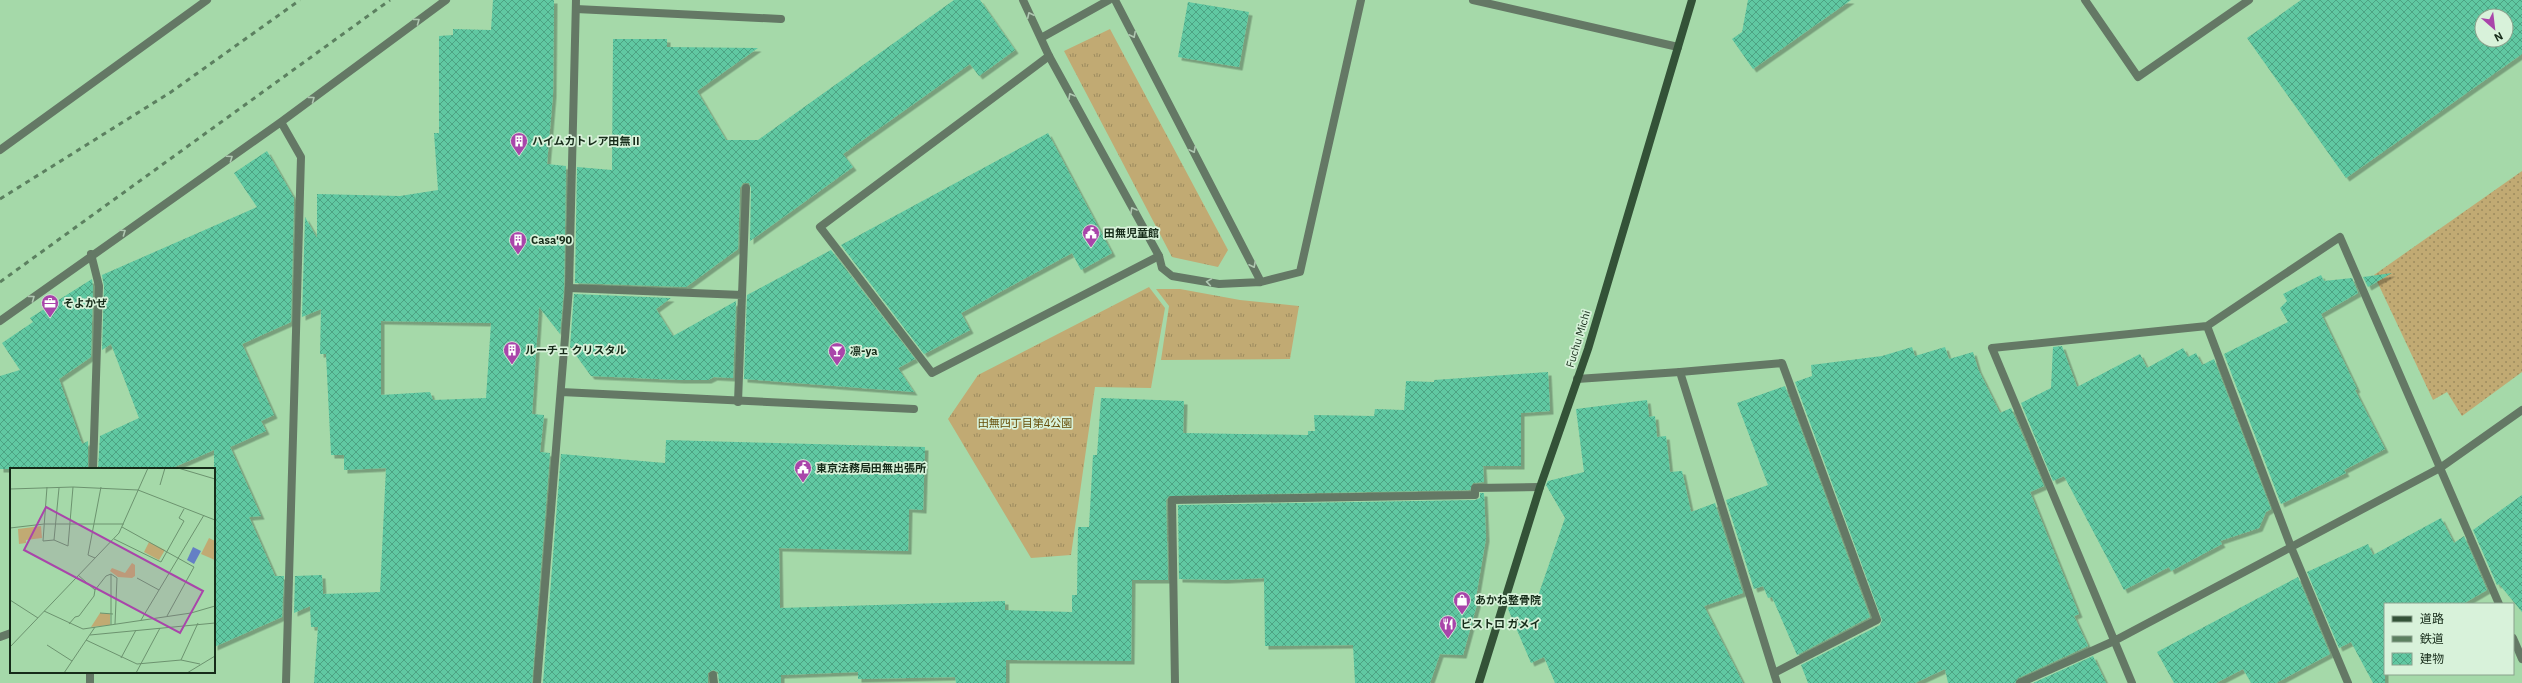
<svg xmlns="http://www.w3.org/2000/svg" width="2522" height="683" viewBox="0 0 2522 683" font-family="'IBM Plex Sans','Noto Sans JP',sans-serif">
	<defs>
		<pattern id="grass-tufts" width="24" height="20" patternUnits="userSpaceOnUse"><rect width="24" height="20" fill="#c1aa73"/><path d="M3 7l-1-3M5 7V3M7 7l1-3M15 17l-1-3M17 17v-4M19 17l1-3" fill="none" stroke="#9c8b5e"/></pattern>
		<pattern id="garden-dots" width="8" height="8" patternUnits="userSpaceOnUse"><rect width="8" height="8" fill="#c1aa73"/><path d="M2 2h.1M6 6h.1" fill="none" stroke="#9c8b5e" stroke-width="1.8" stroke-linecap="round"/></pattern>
		<pattern id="building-cross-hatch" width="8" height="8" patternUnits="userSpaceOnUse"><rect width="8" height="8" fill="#60c8a2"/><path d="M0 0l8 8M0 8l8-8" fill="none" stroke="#4ea383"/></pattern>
		<filter id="shadow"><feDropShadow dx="3.5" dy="3.5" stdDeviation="0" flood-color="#0004"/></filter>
	</defs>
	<rect width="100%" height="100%" fill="#a5d9a9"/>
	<path fill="url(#grass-tufts)" d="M1110,29L1228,250L1218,267L1172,257L1064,51Z
		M1149,287L1165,308L1151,388L1095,387L1071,555L1031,558L948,419L978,375Z
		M1156,289H1180L1240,300L1299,306L1290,359L1161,360L1169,306Z"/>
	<path fill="url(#garden-dots)" d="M2522,171V372L2462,416L2447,392L2433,400L2374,275Z"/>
	<path fill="url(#building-cross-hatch)" fill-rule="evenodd" filter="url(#shadow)" d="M493,0H554L553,94L547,164L566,166L564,288L560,334L539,307L532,414L544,415L540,452L550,453L532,683H314L318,627H311L310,606L294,613L295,576L322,575L323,594L380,592L386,468L344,470V455H331L326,354H320L321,309L302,317L305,217L317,238V194L400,196L438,190L434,133H439V36L453,35V29L491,30ZM381,321L491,323L486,398L433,400L430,392L381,395Z
		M954,0H980L1015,50L979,76L970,64L843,154L853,167L750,241L751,188L749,183H743L740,188L738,249L686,287L575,283L577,167L612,170L613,39H667V47L758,48L697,91L726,140H758Z
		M1748,0H1851L1753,69L1732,39L1742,32Z
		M2301,0H2522V54L2346,178L2247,38ZM2482,16H2506V40H2482Z
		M1188,2L1249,12L1239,67L1178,57Z
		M1048,133L1112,253L1081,270L1072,253L961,313L970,330L924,354L841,245Z
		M267,151L294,198L291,322L242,344L274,415L261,421L266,431L230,447L261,516L249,517L275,576H284L282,617L214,647V450L170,469H98L100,436L139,418L111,344L102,350L104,286L102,275L257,207L234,173Z
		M831,250L915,359L898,368L914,392L744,379L747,295Z
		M2392,273L2368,287L2363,277Z
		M2321,275L2324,281L2352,278L2358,293L2321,314L2357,389L2355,390L2385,449L2344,470L2346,473L2281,504L2224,354L2288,322L2280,308L2287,301L2283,294Z
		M92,279L93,287L91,357L59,379L82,444L88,441V469H0V376L20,370L2,343L33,322L30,318Z
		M574,294L671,298L656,309L673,336L736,301L733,378L714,377L708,380H681L591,376L570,347Z
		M2062,346L2077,387L2140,354L2147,368L2183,348L2188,357L2196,353L2202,365L2214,359L2271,509L2266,512L2259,528L2220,541L2222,544L2171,571L2169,567L2124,590L2064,476L2053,481L2021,403L2051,388L2053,347Z
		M1912,347L1915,356L1945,347L1949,359L1973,352L1978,369L2000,413L2011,408L2044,486L2030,492L2079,614L2074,616L2088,646L2018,678L2015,683H1948L1945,669L1915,683H1808L1801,665L1880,625L1882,620L1795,382L1812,376L1811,365L1882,356Z
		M1548,372L1550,411L1521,413V466H1483L1484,482L1473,483L1470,490L1169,496L1166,500L1168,580H1132L1131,661L1006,660V683H956L955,677L858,679V672L781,675V683H719L718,672L713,670L708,673V683H543L561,454L665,463L666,440L925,447L923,510L909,509L908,551L779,548L780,608L1005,601V610L1072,612V595H1077L1078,527H1089L1093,455H1097L1101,398L1184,401L1183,433L1308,435V431H1315L1314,415L1374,416L1375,409L1404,410L1406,381L1434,382V380Z
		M1785,386L1870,617L1797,655L1772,597L1768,598L1763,586L1754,589L1726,500L1768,485L1737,403Z
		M1647,400L1649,417L1655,416L1657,437L1666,436L1670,472L1682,471L1691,512L1715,503L1743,593L1704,606L1743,683H1555L1544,657L1531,663L1508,609L1512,596H1538L1565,518L1546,485L1548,481L1584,472L1576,409Z
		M1480,493H1484L1486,538L1476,597H1479L1463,655L1440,654L1430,683H1355L1353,645L1265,646L1264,578L1224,580L1179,579L1178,505L1475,500L1480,498Z
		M2522,495V612L2499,584L2497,585L2473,530Z
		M2441,518L2454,543L2464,536L2487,590L2463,604H2385V683H2373L2351,642L2339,648L2307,572L2368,544L2373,555Z
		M2298,577L2330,654L2276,683H2251L2243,669L2216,683H2174L2157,652Z
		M2093,656L2106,683H2033Z"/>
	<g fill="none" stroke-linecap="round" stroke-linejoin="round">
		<path stroke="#647865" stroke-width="8" d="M2085,0L2138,77L2249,0
			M576,9L781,19
			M1049,56L820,227L932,373L1159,256
			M91,254L99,286L93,469
			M569,288L742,295
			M1680,372L1782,363L1877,620L1776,672
			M738,402L746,188
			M0,637L11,633
			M713,675L714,683
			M90,683V672
			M1175,683L1172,500L1475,495V488L1540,487"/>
		<path stroke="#647865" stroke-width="8" d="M1023,0L1049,56L1159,256L1162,268L1172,276L1219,284L1261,282L1300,272L1361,0
			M1115,0L1261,282
			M1473,0L1678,47
			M1041,38L1109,0
			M281,122L301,157L286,683
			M0,150L207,0
			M0,321L281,122L446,0
			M2207,326L2291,547L2348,683
			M1577,379L1680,372L1777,683
			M561,392L914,409
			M2513,638L2522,659
			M537,683L569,288L576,0
			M2020,683L2114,641L2440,468L2522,410
			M2132,683L1992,348L2207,326L2340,237L2499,604"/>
		<path stroke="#335237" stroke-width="8" d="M1479,683L1540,487L1588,349L1692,0"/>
		<path stroke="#5c8060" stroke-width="3" stroke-dasharray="5 5" stroke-linecap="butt" d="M0,199L171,92L300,0
			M0,282L390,0"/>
	</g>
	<defs><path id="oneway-chevron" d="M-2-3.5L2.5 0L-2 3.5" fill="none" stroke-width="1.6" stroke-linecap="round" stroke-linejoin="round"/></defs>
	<g stroke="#afc7b1">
		<use href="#oneway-chevron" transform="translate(1030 15) rotate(-115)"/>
		<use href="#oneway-chevron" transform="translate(417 21) rotate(-36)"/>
		<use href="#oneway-chevron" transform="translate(1133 35) rotate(63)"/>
		<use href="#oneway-chevron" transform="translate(1071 96) rotate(-119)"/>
		<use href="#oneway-chevron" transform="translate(312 99) rotate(-37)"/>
		<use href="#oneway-chevron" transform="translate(1193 150) rotate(63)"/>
		<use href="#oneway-chevron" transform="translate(230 158) rotate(-35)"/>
		<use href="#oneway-chevron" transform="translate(1133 210) rotate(-119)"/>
		<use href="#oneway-chevron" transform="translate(123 232) rotate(-35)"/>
		<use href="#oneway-chevron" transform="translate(1253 265) rotate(63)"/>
		<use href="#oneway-chevron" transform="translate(1209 282) rotate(-171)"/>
		<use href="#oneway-chevron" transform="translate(32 298) rotate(-36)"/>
	</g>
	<defs>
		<g id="building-pin" transform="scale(0.9)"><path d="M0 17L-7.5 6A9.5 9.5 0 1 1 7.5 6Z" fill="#a945aa" stroke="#d8f2da"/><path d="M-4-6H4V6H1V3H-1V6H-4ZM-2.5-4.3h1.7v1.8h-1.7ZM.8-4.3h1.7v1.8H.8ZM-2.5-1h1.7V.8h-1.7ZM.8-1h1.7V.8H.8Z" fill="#fff"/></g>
		<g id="civic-pin" transform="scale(0.9)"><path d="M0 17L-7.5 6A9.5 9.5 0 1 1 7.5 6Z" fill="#a945aa" stroke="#d8f2da"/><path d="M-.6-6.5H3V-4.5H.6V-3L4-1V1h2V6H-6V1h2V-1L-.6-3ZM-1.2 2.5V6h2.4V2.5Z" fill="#fff"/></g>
		<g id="office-pin" transform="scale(0.9)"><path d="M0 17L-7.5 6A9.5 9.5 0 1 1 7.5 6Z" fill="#a945aa" stroke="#d8f2da"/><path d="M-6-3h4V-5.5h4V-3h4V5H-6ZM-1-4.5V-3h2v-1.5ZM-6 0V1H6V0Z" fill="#fff"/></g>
		<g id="bar-pin" transform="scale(0.9)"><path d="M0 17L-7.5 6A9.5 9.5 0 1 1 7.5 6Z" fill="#a945aa" stroke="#d8f2da"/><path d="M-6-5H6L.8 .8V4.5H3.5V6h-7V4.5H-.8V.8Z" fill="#fff"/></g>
		<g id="shop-pin" transform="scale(0.9)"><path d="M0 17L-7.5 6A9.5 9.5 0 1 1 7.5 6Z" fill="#a945aa" stroke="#d8f2da"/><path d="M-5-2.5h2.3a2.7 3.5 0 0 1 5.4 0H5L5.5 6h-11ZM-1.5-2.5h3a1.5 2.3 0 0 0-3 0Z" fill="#fff"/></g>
		<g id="restaurant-pin" transform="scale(0.9)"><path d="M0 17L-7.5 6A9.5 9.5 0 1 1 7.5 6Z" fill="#a945aa" stroke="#d8f2da"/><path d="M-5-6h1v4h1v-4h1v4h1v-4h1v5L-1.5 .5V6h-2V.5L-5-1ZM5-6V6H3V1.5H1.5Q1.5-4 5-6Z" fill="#fff"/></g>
	</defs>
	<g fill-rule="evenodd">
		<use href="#building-pin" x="519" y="141"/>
		<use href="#civic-pin" x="1091" y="233"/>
		<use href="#building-pin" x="518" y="240"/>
		<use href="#office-pin" x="50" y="303"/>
		<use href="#building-pin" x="512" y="350"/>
		<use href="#bar-pin" x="837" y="351"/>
		<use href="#civic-pin" x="803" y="468"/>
		<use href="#shop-pin" x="1462" y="600"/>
		<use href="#restaurant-pin" x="1448" y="624"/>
	</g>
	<g text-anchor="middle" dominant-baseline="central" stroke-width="3.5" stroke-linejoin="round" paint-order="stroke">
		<g font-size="11" font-weight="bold" fill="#162b19" stroke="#d8f2da" text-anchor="start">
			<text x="532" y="141">ハイムカトレア田無Ⅱ</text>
			<text x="1104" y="233">田無児童館</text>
			<text x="531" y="240">Casa'90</text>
			<text x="63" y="303">そよかぜ</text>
			<text x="525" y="350">ルーチェ クリスタル</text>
			<text x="850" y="351">凛-ya</text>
			<text x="816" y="468">東京法務局田無出張所</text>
			<text x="1475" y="600">あかね整骨院</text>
			<text x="1461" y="624">ビストロ ガメイ</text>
		</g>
		<g font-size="11" fill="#162b19" stroke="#d8f2da">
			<text transform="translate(1578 339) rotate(-73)">Fuchu Michi</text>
		</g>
		<g font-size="11" fill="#654d07" stroke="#d8f2da">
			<text x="1025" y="423">田無四丁目第4公園</text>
		</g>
	</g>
	<g transform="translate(10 468)">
		<rect width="205" height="205" fill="#a5d9a9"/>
		<path d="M139,74L155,82L149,92L134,84ZM122,95L125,97V108L122,110L108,109L100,103L102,100L115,105ZM90,145L100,146V157L81,159Z" fill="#c1aa73"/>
		<path d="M31,58L32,70L16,72V75L9,76L8,61Z" fill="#c1aa73"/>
		<path d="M199,70L205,73V92L191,86Z" fill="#c1aa73"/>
		<path d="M183,79L191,83L184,96L177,92Z" fill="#647fc5"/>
		<path fill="none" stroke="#6c936f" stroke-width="1" d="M168,0L205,11M150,17L155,0M37,19L33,73L44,72L58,78L63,19M0,21L63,19L128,22L205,52M112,59L184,99L157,148M0,60L34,56H114M104,71L151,94L174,53L169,50L174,41M44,72L49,20M85,90L78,87L91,19M101,106L107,110L105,156M68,107L85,122M127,110L149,122M0,132L28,150M34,143L73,161L181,145L205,138M90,145L103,146M131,152L194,47M59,156L65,149L69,148L84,128L85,122L96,108L101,106M101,157V106M80,167L205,155M76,172L127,196L171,192L190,196M37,177L62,193M0,179L109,65L138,0M111,190L126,162M171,192L188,155M54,205L85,159M126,205L150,160M177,205L205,188"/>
		<path fill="#a945aa" fill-opacity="0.15" stroke="#a945aa" stroke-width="2" d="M36,39L193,123L170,165L14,82Z"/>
		<rect width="205" height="205" fill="none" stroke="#162b19" stroke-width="2"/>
	</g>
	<rect x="2384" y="603" width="130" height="72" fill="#d8f2da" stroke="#8aa28d"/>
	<rect x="2392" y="616" width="20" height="6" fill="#335237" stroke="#8aa28d"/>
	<text x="2420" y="623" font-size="12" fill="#162b19">道路</text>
	<rect x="2392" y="636" width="20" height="6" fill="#5c8060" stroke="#8aa28d"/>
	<text x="2420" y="643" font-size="12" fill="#162b19">鉄道</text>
	<rect x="2392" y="653" width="20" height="12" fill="url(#building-cross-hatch)" stroke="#8aa28d"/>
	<text x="2420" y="663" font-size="12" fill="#162b19">建物</text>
	<g transform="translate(2494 28) rotate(152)"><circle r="19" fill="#d8f2da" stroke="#8aa28d"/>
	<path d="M0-3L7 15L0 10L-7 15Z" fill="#a945aa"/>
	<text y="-6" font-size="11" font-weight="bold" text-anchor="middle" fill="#162b19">N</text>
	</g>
</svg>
